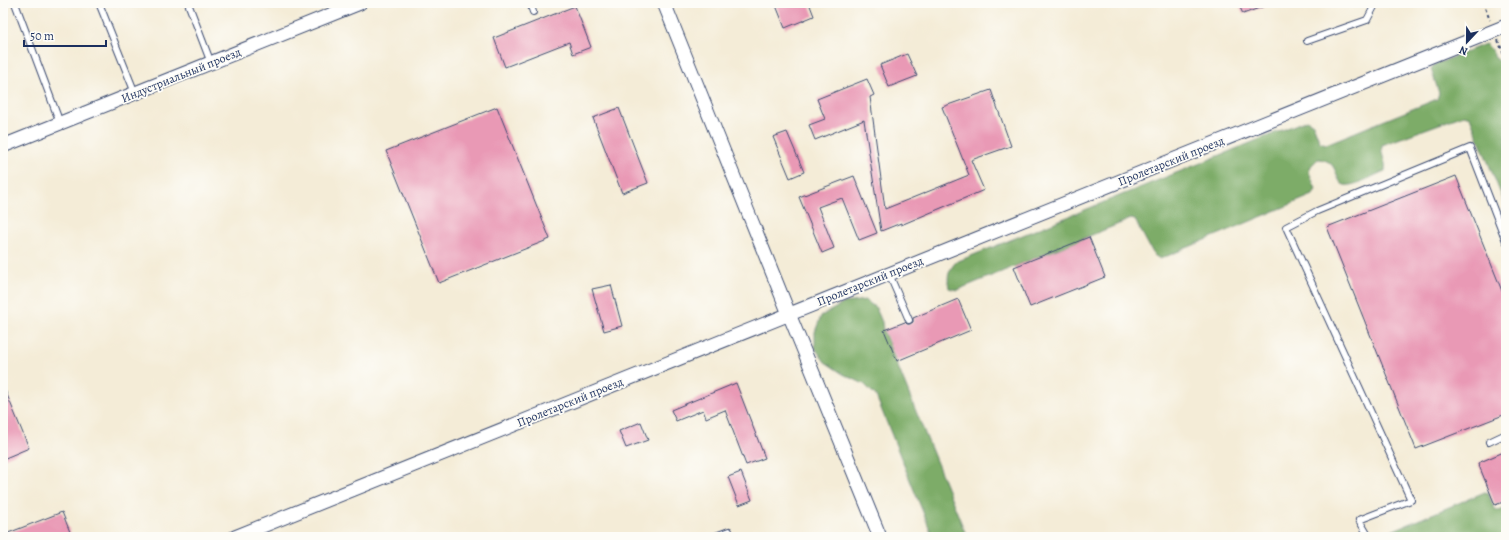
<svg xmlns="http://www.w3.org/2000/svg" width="1509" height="540" viewBox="0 0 1509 540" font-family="Alegreya,serif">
	<rect width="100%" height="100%" fill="#fdfcf7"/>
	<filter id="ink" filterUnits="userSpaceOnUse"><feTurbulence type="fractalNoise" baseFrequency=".025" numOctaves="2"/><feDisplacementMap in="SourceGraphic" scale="8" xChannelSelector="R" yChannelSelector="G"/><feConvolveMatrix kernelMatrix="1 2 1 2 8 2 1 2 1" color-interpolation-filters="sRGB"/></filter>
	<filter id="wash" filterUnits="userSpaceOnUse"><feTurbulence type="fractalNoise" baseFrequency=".012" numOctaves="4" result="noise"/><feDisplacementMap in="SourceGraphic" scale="16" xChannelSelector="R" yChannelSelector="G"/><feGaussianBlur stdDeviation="0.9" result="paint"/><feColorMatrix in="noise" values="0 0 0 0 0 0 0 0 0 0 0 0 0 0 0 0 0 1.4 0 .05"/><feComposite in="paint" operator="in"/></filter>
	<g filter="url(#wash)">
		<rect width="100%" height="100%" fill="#f4ecd7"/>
		<path fill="#7dac67" stroke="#4c6e62" d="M1485,44C1494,49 1493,59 1502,63L1506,62V207L1470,117L1464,115L1382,145C1380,155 1387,161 1385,171C1374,175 1362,183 1350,185C1332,189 1343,160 1318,159L1311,166L1309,172L1316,189L1313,195L1160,259L1154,255L1135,220L1131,219L957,290L949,288C947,276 948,271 956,262L1307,120L1313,124L1320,142L1326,144L1437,99L1439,93L1431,69L1434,65Z
			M865,300L876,308L882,322L883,330L967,537H933L876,396L864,384L843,374L825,362L815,348V332L821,316L844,303Z
			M1485,492L1488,493L1494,508L1499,511L1506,508V537H1377Z"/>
		<g id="blocks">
			<path fill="#e999b5" d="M775,3H809L814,16L785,28Z
				M1238,3H1270V4L1243,14Z
				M575,6L591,47L573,54L569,42L505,67L494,38Z
				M907,54L917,76L889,87L880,65Z
				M867,79L874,95L870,97L885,209L969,175L942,107L991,90L1011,146L971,160L984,190L901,225V223L881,231L864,120L815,140L809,125L825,119L817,99Z
				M497,107L550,239L439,283L386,151Z
				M619,108L648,183L622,193L593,118Z
				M787,132L804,172L790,178L773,137Z
				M854,176L877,233L859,240L842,198L818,207L834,248L822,253L799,197Z
				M1456,176L1506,301V414L1416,449L1327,227Z
				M1089,237L1105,277L1030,307L1014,267Z
				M611,285L622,326L604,331L592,289Z
				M958,299L971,330L897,361L884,330L905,322L907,324H910L913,322V318Z
				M736,383L765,458L746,465L725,410L706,418L703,410L676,421L671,410Z
				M3,385L29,448L3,459Z
				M641,422L648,440L626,448L619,431Z
				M1506,451V501L1495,505L1478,463Z
				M741,472L752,500L739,505L728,477Z
				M62,512L72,537H3V535Z"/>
		</g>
	</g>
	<g filter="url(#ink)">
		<use href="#blocks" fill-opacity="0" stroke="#3c4b70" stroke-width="1"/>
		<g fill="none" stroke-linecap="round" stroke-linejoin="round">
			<g stroke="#3c4b70" stroke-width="8">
				<path id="lane" d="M15,3L60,123
					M99,3L135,93
					M188,3L211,63
					M530,3L533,12
					M1307,41L1367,20L1376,3
					M889,274L909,320
					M1489,442L1506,434
					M713,537L729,531
					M1369,537L1359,520L1411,500L1286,227L1317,211L1470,148L1506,241"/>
			</g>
			<g stroke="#3c4b70" stroke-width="15">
				<path id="street" d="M664,3L789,314L880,537
					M3,146L360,3
					M235,537L1506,26"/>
			</g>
			<path stroke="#3c4b70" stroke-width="2" stroke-dasharray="3 3" stroke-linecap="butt" d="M1483,3L1490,20
				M1498,40L1506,60"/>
			<use href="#lane" stroke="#fff" stroke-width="6"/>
			<use href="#street" stroke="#fff" stroke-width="13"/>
		</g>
	</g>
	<g text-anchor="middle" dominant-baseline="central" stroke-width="3.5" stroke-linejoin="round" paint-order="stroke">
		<g font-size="12" fill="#1b2f5e" stroke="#fdfcf7">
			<text transform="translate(181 75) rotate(-22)">Индустриальный проезд</text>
			<text transform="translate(1171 161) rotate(-22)">Пролетарский проезд</text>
			<text transform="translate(870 281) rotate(-22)">Пролетарский проезд</text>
			<text transform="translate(570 402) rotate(-22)">Пролетарский проезд</text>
		</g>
	</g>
	<rect width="1509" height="540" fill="none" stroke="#fdfcf7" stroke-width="16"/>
	<g transform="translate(1467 42) rotate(202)" stroke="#fdfcf7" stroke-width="3" paint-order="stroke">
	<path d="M0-3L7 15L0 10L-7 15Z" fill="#1b2f5e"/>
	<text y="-6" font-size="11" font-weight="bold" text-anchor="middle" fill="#1b2f5e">N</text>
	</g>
	<path d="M24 40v6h82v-6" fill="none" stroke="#1b2f5e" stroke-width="2"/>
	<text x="30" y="40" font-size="12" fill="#1b2f5e" stroke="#fdfcf7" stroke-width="3" paint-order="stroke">50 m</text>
</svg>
